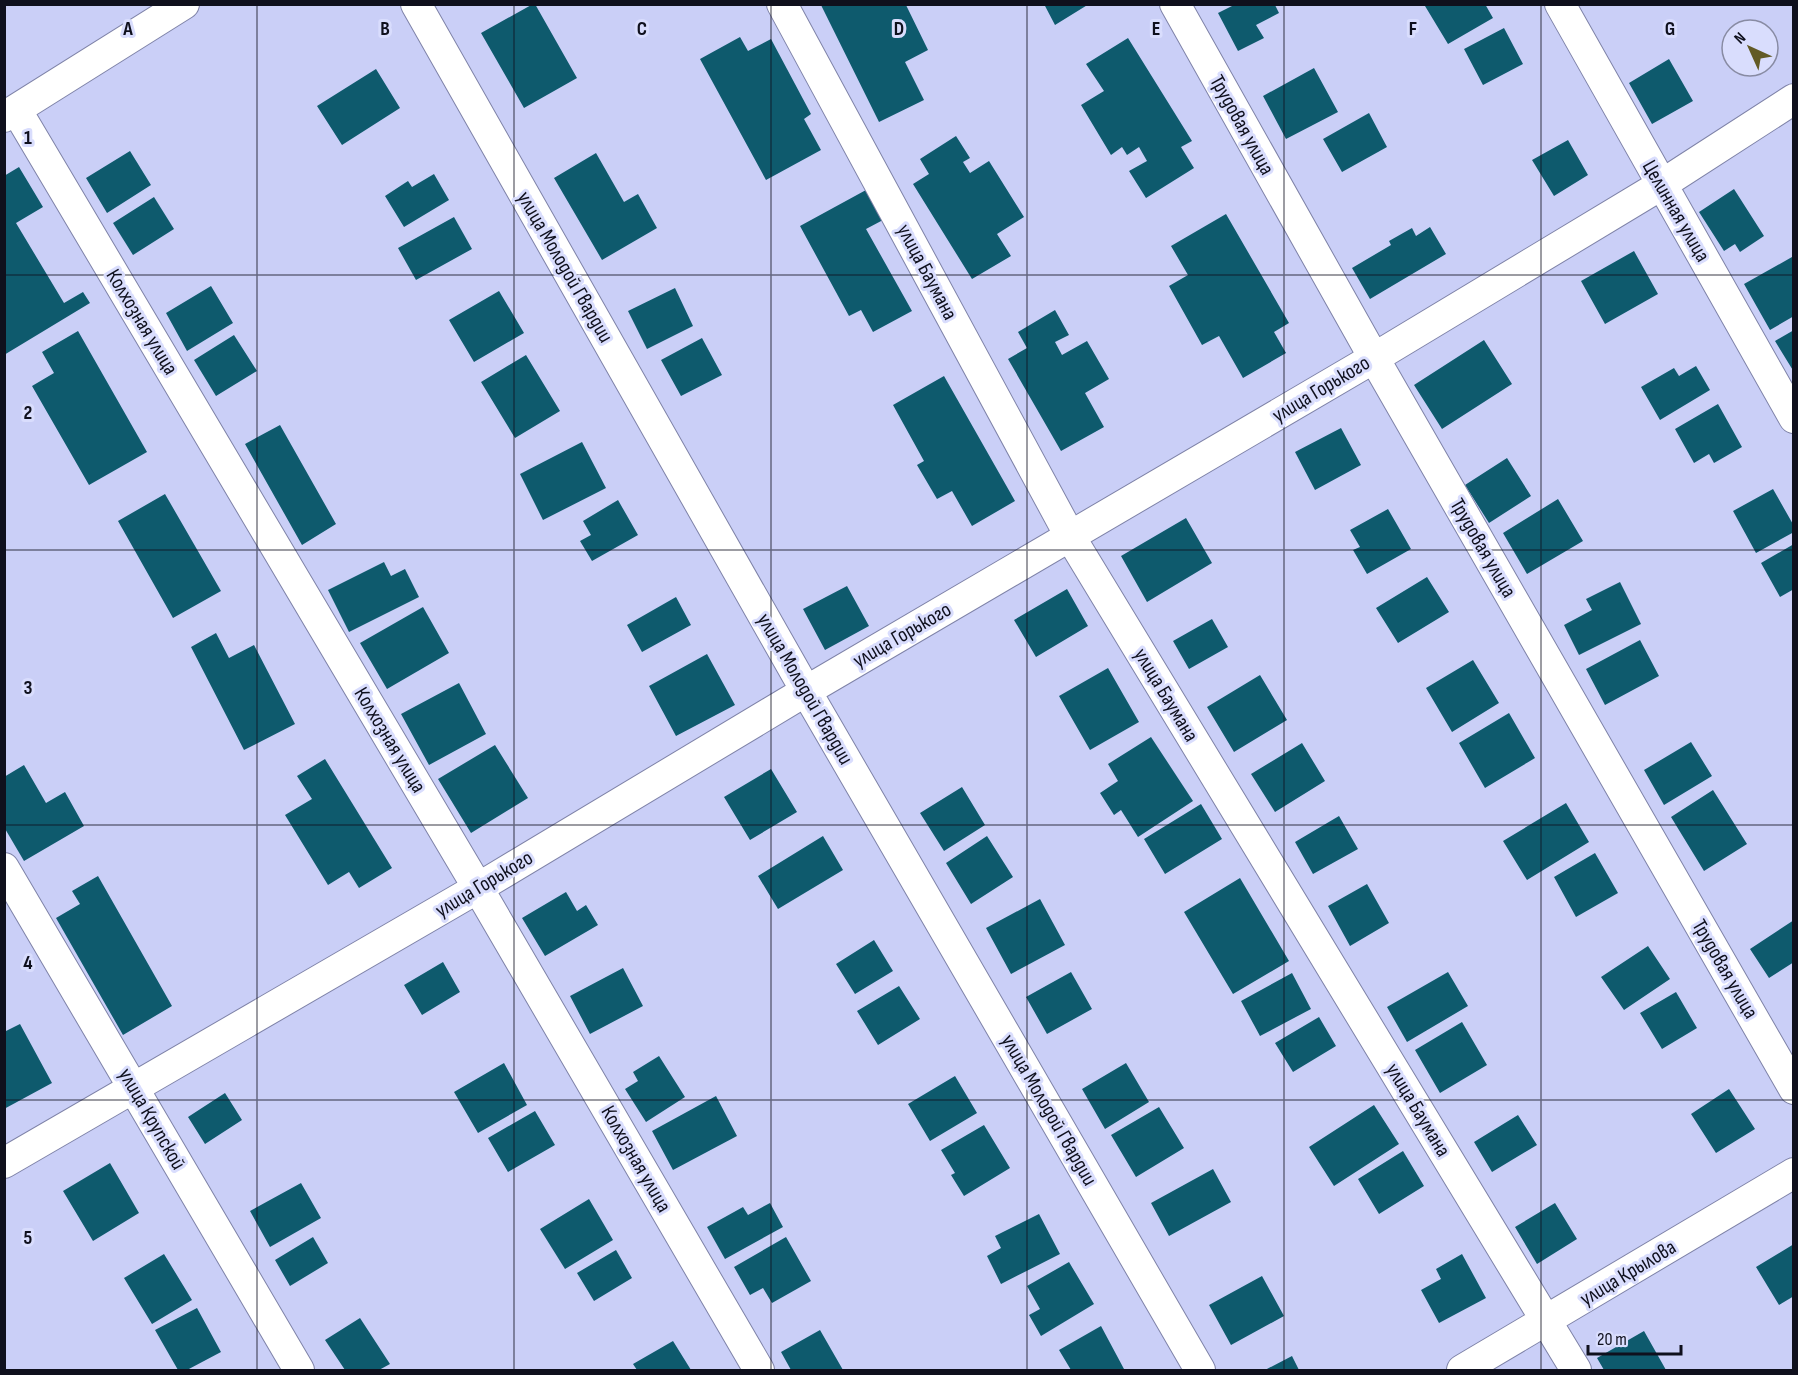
<svg xmlns="http://www.w3.org/2000/svg" width="1798" height="1375" viewBox="0 0 1798 1375" font-family="'Sofia Sans Condensed',sans-serif">
	<rect width="100%" height="100%" fill="#cacff7"/>
	<path fill="#0e5a6d" d="M533,4H535L577,78L524,108L481,33Z
		M1044,4H1089L1055,25Z
		M1427,4H1485L1493,18L1448,44L1425,6Z
		M821,5H906L928,50L905,62L924,100L879,122Z
		M1234,5H1275L1279,13L1256,25L1264,38L1238,51L1218,13Z
		M1504,28L1523,64L1483,85L1464,49Z
		M740,37L748,51L771,39L811,114L804,119L821,150L766,180L700,59Z
		M1128,38L1192,141L1181,147L1194,168L1146,198L1129,171L1147,161L1139,147L1127,155L1122,147L1111,155L1081,105L1104,91L1086,64Z
		M1669,59L1693,101L1652,124L1629,83Z
		M1314,68L1338,112L1286,139L1263,96Z
		M376,69L400,108L342,145L317,106Z
		M1369,113L1387,147L1342,172L1323,139Z
		M956,136L970,158L963,162L970,173L989,161L1024,217L997,234L1011,256L972,279L913,184L929,174L920,159Z
		M1568,140L1588,175L1554,196L1532,160Z
		M130,151L151,185L107,213L86,178Z
		M596,153L624,202L638,194L657,228L602,260L554,178Z
		M19,167L43,207L16,223L64,303L83,292L90,303L4,355V176Z
		M434,174L449,200L404,227L385,196L408,181L412,187Z
		M1734,189L1764,236L1740,252L1735,244L1724,251L1699,212Z
		M866,190L883,220L866,229L912,311L873,332L861,310L849,316L800,226Z
		M154,197L174,229L133,255L113,223Z
		M1226,214L1289,323L1274,332L1286,353L1243,378L1219,336L1202,345L1169,286L1188,275L1171,246Z
		M454,217L472,249L416,280L398,248Z
		M1430,227L1446,254L1370,299L1352,268L1391,245L1389,241L1412,228L1416,236Z
		M1634,251L1658,294L1605,324L1581,281Z
		M1792,257L1794,316L1770,330L1744,284Z
		M211,286L233,323L187,351L166,313Z
		M675,288L693,326L647,349L628,311Z
		M499,291L524,333L474,362L449,320Z
		M1055,310L1069,335L1055,342L1062,355L1087,341L1109,379L1085,393L1104,427L1061,451L1008,359L1027,348L1018,332Z
		M1794,330V372L1775,341Z
		M78,331L147,452L89,485L32,386L54,373L42,352Z
		M234,335L257,371L216,396L194,360Z
		M702,338L722,375L681,396L661,360Z
		M1484,340L1512,384L1442,429L1414,385Z
		M526,355L560,411L515,438L481,382Z
		M1696,366L1710,390L1660,420L1641,387L1674,368L1679,376Z
		M944,376L1015,501L972,526L952,491L937,499L917,465L924,461L893,405Z
		M1718,404L1742,447L1714,463L1709,454L1694,463L1675,429Z
		M280,425L336,524L302,545L245,444Z
		M1341,428L1361,465L1315,490L1295,452Z
		M582,442L606,488L543,520L520,474Z
		M1507,458L1531,496L1489,523L1465,485Z
		M1773,489L1794,526V532L1756,553L1733,511Z
		M165,494L221,591L173,618L118,521Z
		M1558,499L1583,541L1527,574L1503,533Z
		M618,500L638,535L592,561L580,541L591,535L583,521Z
		M1388,509L1411,549L1367,574L1353,550L1360,547L1350,530Z
		M1186,518L1212,563L1147,602L1121,556Z
		M1794,544V589L1780,597L1761,563Z
		M384,562L391,576L405,569L419,597L349,632L328,590Z
		M1427,577L1449,612L1398,643L1376,608Z
		M1620,582L1641,624L1579,655L1564,625L1592,610L1586,599Z
		M847,586L869,626L825,650L803,609Z
		M1067,589L1088,626L1036,657L1014,620Z
		M676,597L691,625L642,652L627,625Z
		M423,607L449,653L387,689L360,643Z
		M1212,619L1228,647L1189,669L1173,641Z
		M216,633L229,658L254,645L295,724L244,750L191,647Z
		M1640,640L1659,676L1605,705L1586,669Z
		M707,654L735,705L676,736L649,686Z
		M1473,660L1499,703L1452,732L1426,688Z
		M1108,668L1139,722L1090,750L1059,696Z
		M1260,675L1287,720L1234,752L1207,707Z
		M459,683L486,734L429,765L401,714Z
		M1509,713L1535,758L1485,788L1459,743Z
		M1151,737L1193,801L1138,837L1121,810L1114,815L1100,793L1118,781L1108,764Z
		M1691,742L1712,776L1664,805L1644,770Z
		M1302,743L1325,781L1275,812L1251,774Z
		M495,745L528,798L471,833L438,779Z
		M325,759L392,868L359,888L349,872L328,885L285,815L312,799L297,776Z
		M24,765L46,803L65,792L84,826L24,861L4,827V777Z
		M771,769L797,812L750,840L724,797Z
		M962,787L985,825L944,851L920,813Z
		M1713,790L1747,844L1704,871L1671,817Z
		M1566,803L1589,842L1527,880L1503,841Z
		M1201,804L1222,839L1165,874L1144,839Z
		M1339,816L1358,849L1313,874L1295,842Z
		M823,836L843,870L778,909L758,876Z
		M987,836L1013,877L971,904L946,863Z
		M1595,853L1618,893L1576,917L1554,877Z
		M98,876L172,1006L123,1035L56,918L80,904L72,891Z
		M1240,878L1289,961L1233,994L1184,912Z
		M1367,884L1389,923L1350,946L1328,906Z
		M566,892L577,911L586,905L598,925L545,956L522,918Z
		M1040,899L1065,945L1011,974L986,928Z
		M1794,920V962L1769,978L1750,949Z
		M874,940L893,971L855,994L836,964Z
		M1648,946L1670,979L1624,1010L1601,977Z
		M443,962L460,992L422,1015L404,985Z
		M623,968L643,1006L590,1034L570,996Z
		M1071,972L1092,1009L1047,1034L1026,997Z
		M1448,972L1468,1006L1407,1042L1387,1007Z
		M1292,973L1311,1009L1260,1036L1241,1001Z
		M899,986L920,1019L878,1045L857,1011Z
		M1676,992L1697,1028L1662,1049L1640,1013Z
		M1319,1017L1336,1046L1293,1072L1275,1043Z
		M1462,1022L1487,1065L1440,1093L1415,1050Z
		M20,1024L52,1083L4,1109V1032Z
		M659,1056L685,1097L646,1122L625,1089L638,1081L633,1072Z
		M504,1063L527,1105L478,1133L454,1092Z
		M1126,1063L1149,1102L1105,1129L1082,1089Z
		M955,1076L977,1113L930,1141L908,1104Z
		M1729,1089L1755,1129L1716,1153L1691,1114Z
		M225,1093L242,1120L205,1144L188,1117Z
		M716,1096L737,1136L673,1170L652,1131Z
		M1374,1105L1399,1144L1334,1186L1309,1147Z
		M1159,1107L1184,1148L1136,1177L1111,1135Z
		M535,1111L555,1145L508,1172L488,1138Z
		M1518,1115L1537,1145L1492,1172L1474,1142Z
		M984,1125L1010,1168L964,1196L951,1175L955,1173L941,1150Z
		M1403,1151L1424,1186L1379,1214L1358,1179Z
		M110,1163L139,1213L93,1241L63,1191Z
		M1213,1169L1231,1202L1169,1236L1151,1203Z
		M301,1183L321,1218L270,1247L250,1211Z
		M589,1199L613,1240L565,1269L540,1229Z
		M770,1203L783,1227L725,1259L707,1227L743,1207L748,1215Z
		M1555,1203L1577,1239L1537,1264L1515,1227Z
		M1039,1214L1060,1254L1001,1284L987,1256L1001,1248L995,1236Z
		M313,1237L328,1263L290,1286L275,1260Z
		M786,1237L811,1281L772,1303L763,1288L750,1295L734,1267Z
		M1794,1244V1296L1779,1305L1756,1267Z
		M616,1250L632,1278L594,1301L577,1273Z
		M164,1254L192,1300L152,1324L124,1278Z
		M1462,1254L1486,1298L1439,1323L1421,1290L1441,1279L1436,1269Z
		M1069,1262L1094,1304L1041,1336L1029,1315L1040,1309L1027,1286Z
		M1262,1276L1284,1316L1231,1345L1209,1305Z
		M197,1308L221,1352L187,1370H178L155,1330Z
		M360,1318L390,1364L379,1370H345L325,1340Z
		M1101,1326L1124,1369L1071,1370L1059,1350Z
		M820,1330L843,1370H791L781,1352Z
		M1644,1331L1666,1370H1604L1597,1358Z
		M673,1341L691,1370H637L633,1364Z
		M1292,1356L1299,1370H1265Z"/>
	<g fill="none" stroke-linecap="round" stroke-linejoin="round">
		<g stroke="#7f83a8" stroke-width="32">
			<path id="street" d="M416,4L806,691L1200,1370
				M782,4L1071,538L1576,1370
				M1175,4L1374,358L1794,1089
				M1560,4L1794,418
				M17,111L478,888L759,1370
				M4,117L184,4
				M4,868L299,1370
				M4,1163L478,888L806,691L1374,358L1661,185L1794,99
				M1462,1370L1794,1173"/>
		</g>
		<use href="#street" stroke="#fff" stroke-width="30"/>
	</g>
	<path fill="none" stroke="#0f101d" stroke-width="1.5" stroke-opacity="0.55" d="M257,4V1370M514,4V1370M771,4V1370M1027,4V1370M1284,4V1370M1541,4V1370M4,275H1794M4,550H1794M4,825H1794M4,1100H1794"/>
	<g text-anchor="middle" dominant-baseline="central" stroke-width="6" stroke-linejoin="round" paint-order="stroke">
		<g font-size="21" fill="#0f101d" stroke="#d9ddfd">
			<text transform="translate(1242 125) rotate(61)">Трудовая улица</text>
			<text transform="translate(1676 211) rotate(60)">Целинная улица</text>
			<text transform="translate(565 267) rotate(60)">улица Молодой Гвардии</text>
			<text transform="translate(927 272) rotate(62)">улица Баумана</text>
			<text transform="translate(142 322) rotate(59)">Колхозная улица</text>
			<text transform="translate(1321 389) rotate(-31)">улица Горького</text>
			<text transform="translate(1483 548) rotate(60)">Трудовая улица</text>
			<text transform="translate(902 635) rotate(-30)">улица Горького</text>
			<text transform="translate(805 689) rotate(60)">улица Молодой Гвардии</text>
			<text transform="translate(1166 695) rotate(59)">улица Баумана</text>
			<text transform="translate(390 740) rotate(59)">Колхозная улица</text>
			<text transform="translate(484 884) rotate(-31)">улица Горького</text>
			<text transform="translate(1725 969) rotate(60)">Трудовая улица</text>
			<text transform="translate(1049 1110) rotate(60)">улица Молодой Гвардии</text>
			<text transform="translate(1418 1110) rotate(59)">улица Баумана</text>
			<text transform="translate(152 1119) rotate(60)">улица Крупской</text>
			<text transform="translate(636 1159) rotate(60)">Колхозная улица</text>
			<text transform="translate(1628 1273) rotate(-31)">улица Крылова</text>
		</g>
	</g>
	<g font-size="20" text-anchor="middle" font-weight="bold" fill="#0f101d" stroke="#d9ddfd" stroke-width="6" stroke-linejoin="round" paint-order="stroke">
		<text x="128" y="35">A</text>
		<text x="385" y="35">B</text>
		<text x="642" y="35">C</text>
		<text x="899" y="35">D</text>
		<text x="1156" y="35">E</text>
		<text x="1413" y="35">F</text>
		<text x="1670" y="35">G</text>
		<text x="28" y="144">1</text>
		<text x="28" y="419">2</text>
		<text x="28" y="694">3</text>
		<text x="28" y="969">4</text>
		<text x="28" y="1244">5</text>
	</g>
	<rect width="1798" height="1375" fill="none" stroke="#0f101d" stroke-width="12"/>
	<g transform="translate(1750 48) rotate(315)"><circle r="28" fill="#d9ddfd" stroke="#888ba3" stroke-width="1.5"/>
	<path d="M0-4.5L10 22L0 15L-10 22Z" fill="#625a26"/>
	<text y="-9" font-size="16" font-weight="bold" text-anchor="middle" fill="#0f101d">N</text>
	</g>
	<path d="M1588 1345v9h93v-9" fill="none" stroke="#0f101d" stroke-width="3"/>
	<text x="1597" y="1345" font-size="18" fill="#0f101d" stroke="#d9ddfd" stroke-width="4.5" paint-order="stroke">20 m</text>
</svg>
